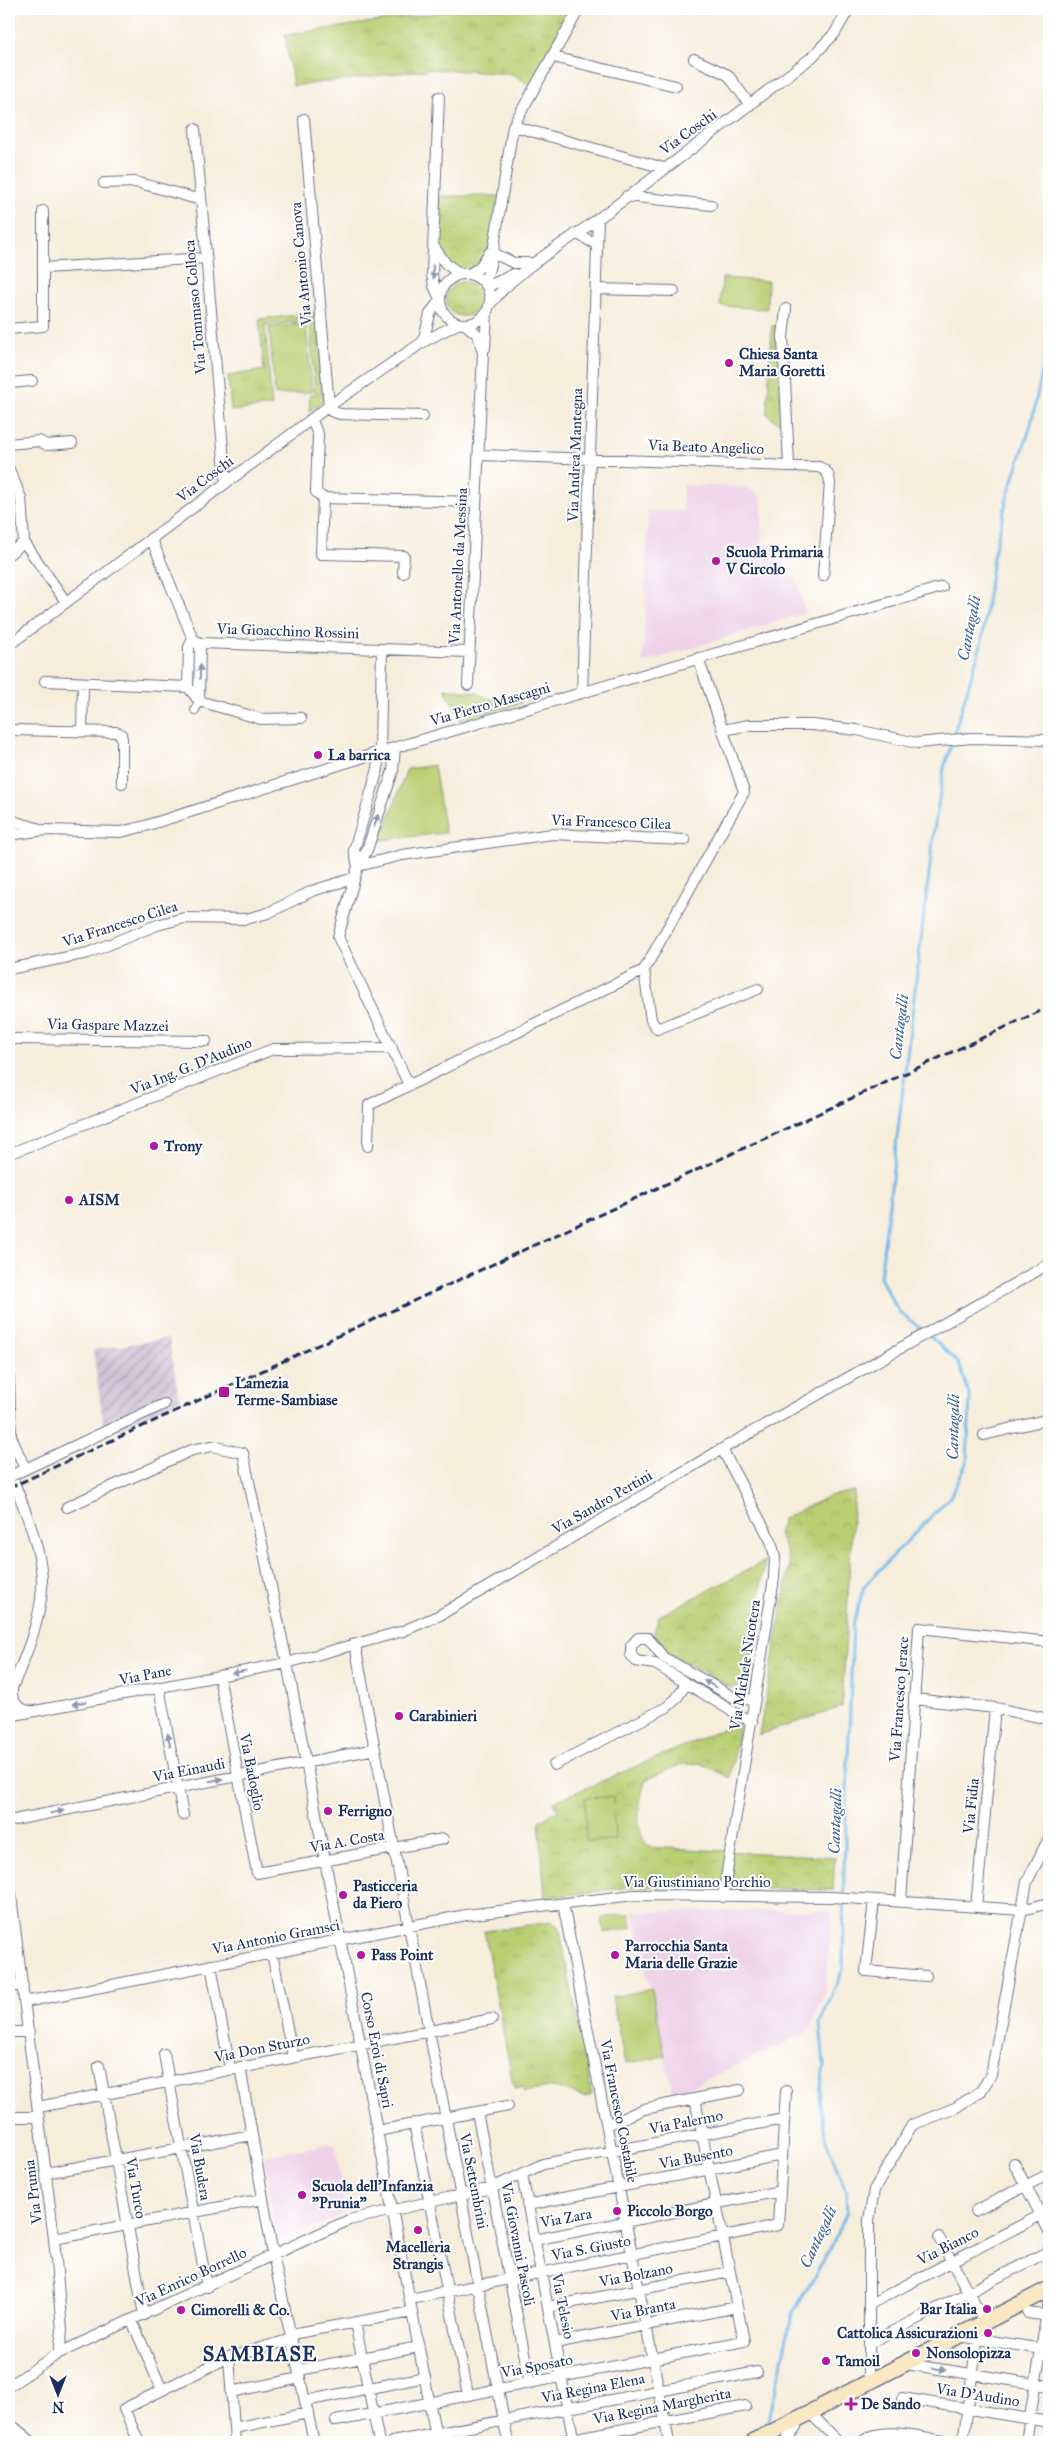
<svg xmlns="http://www.w3.org/2000/svg" width="1058" height="2451" viewBox="0 0 1058 2451" font-family="'IM FELL Great Primer',serif">
	<defs>
		<pattern id="industrial-furrows" width="10" height="10" patternUnits="userSpaceOnUse" patternTransform="scale(1.25)"><rect width="10" height="10" fill="#ccbed3"/><path d="M-1 1l2-2M0 10L10 0M9 11l2-2" fill="none" stroke="#a59bae"/></pattern>
		<pattern id="grass-tufts" width="24" height="20" patternUnits="userSpaceOnUse" patternTransform="scale(1.25)"><rect width="24" height="20" fill="#bace72"/><path d="M3 7l-1-3M5 7V3M7 7l1-3M15 17l-1-3M17 17v-4M19 17l1-3" fill="none" stroke="#9fb165"/></pattern>
		<pattern id="park-crowns" width="20" height="18" patternUnits="userSpaceOnUse" patternTransform="scale(1.25)"><rect width="20" height="18" fill="#bace72"/><path d="M2 6a3 3 0 1 1 6 0M12 15a3 3 0 1 1 6 0" fill="none" stroke="#9fb165"/></pattern>
	</defs>
	<rect width="100%" height="100%" fill="#fff"/>
	<filter id="ink" filterUnits="userSpaceOnUse"><feTurbulence type="fractalNoise" baseFrequency=".02" numOctaves="2"/><feDisplacementMap in="SourceGraphic" scale="10" xChannelSelector="R" yChannelSelector="G"/><feConvolveMatrix kernelMatrix="1 2 1 2 8 2 1 2 1" color-interpolation-filters="sRGB"/></filter>
	<filter id="wash" filterUnits="userSpaceOnUse"><feTurbulence type="fractalNoise" baseFrequency=".0096" numOctaves="4" result="noise"/><feDisplacementMap in="SourceGraphic" scale="20" xChannelSelector="R" yChannelSelector="G"/><feGaussianBlur stdDeviation="1.12" result="paint"/><feColorMatrix in="noise" values="0 0 0 0 0 0 0 0 0 0 0 0 0 0 0 0 0 1.4 0 .05"/><feComposite in="paint" operator="in"/></filter>
	<g filter="url(#wash)">
		<rect width="100%" height="100%" fill="#f6eddb"/>
		<path fill="#eed0e7" d="M683,485L746,487L759,496L762,502V544L786,545L784,577H796L805,613L643,663L648,511H683Z
			M832,1910L825,1991L811,2028L804,2034L673,2095L633,1912Z
			M335,2143L345,2214L277,2242L264,2156Z"/>
		<path fill="url(#industrial-furrows)" d="M169,1338L179,1399L105,1436L93,1350Z"/>
		<path fill="url(#grass-tufts)" stroke="#6a7e68" d="M462,9H579L534,88L513,74L433,69L293,86L285,35Z
			M446 299a17 17 0 1 1 34 0a17 17 0 1 1-34 0Z
			M317,313L324,400L310,412L309,396L315,394L310,321L265,325L272,406L231,411L228,376L264,370L259,319Z
			M776,325L782,422H777L767,414L772,326Z
			M552,1922L559,1926L592,2095L584,2097L554,2087L524,2092L523,2087L514,2089L484,1931Z"/>
		<path fill="url(#park-crowns)" stroke="#6a7e68" d="M436,196H501L488,256L461,274L434,246Z
			M445,689L476,692L488,699L518,697L521,703L461,720Z
			M854,1491L842,1707L759,1735L789,1567L786,1550L778,1534L783,1519L829,1496Z
			M765,1561L748,1669L743,1685L732,1688L667,1652L654,1632L659,1616Z
			M740,1722L730,1778L700,1763L680,1765L645,1780C640,1803 632,1828 649,1847L835,1857L833,1890L638,1886L545,1898L539,1821L558,1811L553,1802Z"/>
		<path fill="#bace72" stroke="#6a7e68" d="M722,278L768,281L767,309L720,306Z
			M306,324L312,392L275,395L269,327Z
			M434,765L445,833L381,840L407,769Z
			M613,1797L615,1840L586,1841L585,1798Z
			M630,1914L632,1928L604,1933L602,1918Z
			M652,1989L665,2056L625,2064L612,1997Z"/>
		<g fill="none" stroke-linecap="round" stroke-linejoin="round">
			<path stroke="#71b8e8" stroke-width="3" d="M953,737L982,641L993,557L1008,495L1031,425L1049,337
				M924,1331L899,1312L880,1278L935,824L944,768L952,743
				M767,2429L792,2315L830,2249L847,2212L846,2192L826,2140L819,2099L824,2066L820,2023L843,1969L844,1871L853,1625L864,1586L950,1497L967,1462L970,1397L959,1363L929,1335"/>
		</g>
	</g>
	<g filter="url(#ink)">
		<g fill="none" stroke-linecap="round" stroke-linejoin="round">
			<g stroke="#68728a" stroke-width="10">
				<path id="pedestrian" d="M195,710L199,701"/>
			</g>
			<g stroke="#68728a" stroke-width="12">
				<path id="minor" d="M553,57L676,86
					M694,59L728,75L750,105
					M304,119L329,406L331,411L340,414L423,416
					M513,126L664,168
					M195,129L226,482
					M104,183L136,182L201,200
					M627,196L711,205
					M576,233L597,245
					M434,247L446,264L461,274
					M493,253L514,263H531
					M44,268L206,258
					M440 299a25 25 0 1 1 50 0a25 25 0 1 1-50 0Z
					M469,274L479,268L490,252
					M485,284L493,253L513,126L579,9
					M487,287L514,274
					M596,289L674,291
					M439,297L434,286L432,275L439,97
					M490,304C521,266 560,247 599,218C671,166 740,111 811,58L835,33L849,9
					M786,309L783,337L789,465
					M466,325L478,335L483,353L468,685
					M9,329L43,326V211
					M423,342L430,314L439,301
					M485,348L487,312
					M9,383L32,381
					M311,419L318,434L316,492L323,498
					M9,444L39,441L47,445L72,443
					M479,455L819,467C827,471 829,474 830,483L823,576
					M9,469L21,498L24,542L66,602
					M151,538L193,639
					M9,554L24,542
					M403,573L404,556L321,554L323,498L476,502
					M193,639L200,643L469,652
					M9,645L329,406L423,342L457,324
					M45,681L188,687L199,701L261,719L301,718
					M188,687L189,647L193,639
					M582,693L598,218
					M199,701L200,643
					M9,730L116,732L121,734L122,739V783
					M723,730L749,725H812L857,730L917,743L972,738L1049,740
					M82,731L83,683
					M395,748L393,771L367,850L358,866L338,937L409,1085
					M380,752L382,649
					M9,820L37,828
					M9,835L45,830L121,832L145,826L380,752L942,587
					M358,866L402,855L552,834L685,840
					M358,866L354,850L378,769L377,753
					M9,969L88,953L157,925L184,918L246,919L268,913L312,891L354,878
					M644,970L651,1020L657,1029L758,989
					M9,1039L206,1041
					M368,1146L369,1105L644,970L744,792L698,658
					M9,1154L273,1049L392,1048
					M9,1378L11,1436L25,1469
					M984,1435L1049,1419
					M722,1449L771,1541L775,1557L774,1578L723,1897
					M9,1470C22,1502 44,1553 42,1588C40,1625 23,1662 9,1695
					M19,1472L164,1404
					M67,1507L192,1450L212,1446L243,1453L287,1663L437,2442
					M355,1645L508,2442
					M219,1676L257,1873L443,1839
					M159,1687L183,1815
					M12,1689C11,1701 17,1709 30,1711
					M914,1699L995,1708L1049,1719
					M9,1716L287,1663L403,1631L440,1615L722,1449L1049,1264
					M752,1721L740,1716L655,1664L636,1661L631,1655V1646L638,1638H648L663,1657L735,1698L755,1700
					M554,1765L667,1707L676,1699L686,1684
					M9,1821L375,1749
					M9,1880L54,2239L62,2330L59,2353
					M874,1900L866,1971L926,1976
					M901,1902L919,1628L1049,1642
					M563,1904L669,2442
					M976,1907L995,1708
					M272,1953L293,2057
					M211,1965L230,2069
					M9,1986H23
					M25,2002L466,1915L634,1895L832,1897L1022,1910L1049,1903
					M9,2032H29
					M164,2054L207,2287
					M99,2066L144,2315
					M240,2067L273,2255L314,2442
					M38,2107L492,2019
					M477,2112L530,2383
					M9,2117H39
					M414,2123L468,2395
					M607,2125L644,2109L740,2090
					M377,2131L508,2106
					M1014,2163L1049,2231
					M46,2173L252,2135
					M522,2175L574,2442
					M527,2205L782,2155
					M975,2211L1049,2174
					M939,2238L985,2323
					M54,2239L263,2199
					M534,2240L780,2191
					M410,2299L778,2225L786,2091
					M870,2304L1041,2215
					M548,2307L730,2272
					M1028,2313L1049,2316
					M132,2321L162,2390
					M355,2322L379,2442
					M291,2334L412,2312
					M959,2336L1049,2350
					M555,2343L737,2307
					M870,2343L1049,2251
					M229,2357L235,2442
					M906,2364L1049,2386
					M299,2370L419,2347
					M869,2383V2220L874,2190L912,2125L955,2108L981,2091L991,2075L1027,1882L1049,1838
					M9,2386L59,2353L349,2220L492,2188L543,2164L784,2119
					M231,2392L300,2378
					M902,2398L1049,2422
					M305,2401L425,2377
					M810,2413L839,2442
					M336,2421L744,2341L695,2099
					M9,2423L32,2442
					M234,2428L308,2413
					M139,2442L124,2409L229,2357L292,2339
					M392,2442L757,2372
					M555,2442L746,2406
					M787,2442L788,2437L796,2427L795,2421
					M862,2442C881,2424 927,2439 951,2442
					M963,2442L979,2326
					M1026,2442L1049,2300"/>
			</g>
			<g stroke="#68728a" stroke-width="18">
				<path id="secondary" d="M753,2442L1049,2289"/>
			</g>
			<use href="#pedestrian" stroke="#fff" stroke-width="8"/>
			<use href="#minor" stroke="#fff" stroke-width="10"/>
			<use href="#secondary" stroke="#fae7c3" stroke-width="15"/>
			<path stroke="#1b2f5e" stroke-width="3" stroke-dasharray="8 4" stroke-linecap="butt" d="M9,1488L1049,1007"/>
			<g stroke="#68728a" stroke-width="12" stroke-linecap="butt">
				<path id="minor-bridge" d="M9,1477L19,1472"/>
			</g>
			<use href="#minor-bridge" stroke="#fff" stroke-width="10"/>
		</g>
		<defs><path id="oneway-solid" d="M-6-.8H1V-3.2L6.5 0L1 3.2V.8H-6Z" transform="scale(1.25)"/></defs>
		<g fill="#8d97ae">
			<use href="#oneway-solid" transform="translate(433 272) rotate(88)"/>
			<use href="#oneway-solid" transform="translate(200 672) rotate(-89)"/>
			<use href="#oneway-solid" transform="translate(376 821) rotate(-71)"/>
			<use href="#oneway-solid" transform="translate(239 1672) rotate(169)"/>
			<use href="#oneway-solid" transform="translate(710 1684) rotate(-150)"/>
			<use href="#oneway-solid" transform="translate(79 1703) rotate(169)"/>
			<use href="#oneway-solid" transform="translate(169 1740) rotate(-101)"/>
			<use href="#oneway-solid" transform="translate(216 1780) rotate(-11)"/>
			<use href="#oneway-solid" transform="translate(57 1812) rotate(-11)"/>
			<use href="#oneway-solid" transform="translate(939 2369) rotate(9)"/>
		</g>
	</g>
	<g fill="#b5179e" stroke="#fff" stroke-width="2">
		<circle cx="729" cy="363" r="5"/>
		<circle cx="716" cy="561" r="5"/>
		<circle cx="318" cy="755" r="5"/>
		<circle cx="154" cy="1146" r="5"/>
		<circle cx="69" cy="1200" r="5"/>
		<rect x="218" y="1386" width="12" height="12" rx="2.5"/>
		<circle cx="399" cy="1716" r="5"/>
		<circle cx="328" cy="1811" r="5"/>
		<circle cx="343" cy="1895" r="5"/>
		<circle cx="361" cy="1955" r="5"/>
		<circle cx="615" cy="1955" r="5"/>
		<circle cx="302" cy="2195" r="5"/>
		<circle cx="617" cy="2211" r="5"/>
		<circle cx="418" cy="2230" r="5"/>
		<circle cx="987" cy="2309" r="5"/>
		<circle cx="181" cy="2310" r="5"/>
		<circle cx="988" cy="2333" r="5"/>
		<circle cx="916" cy="2353" r="5"/>
		<circle cx="826" cy="2361" r="5"/>
		<path d="M848.5 2396.5h5v5h5v5h-5v5h-5v-5h-5v-5h5z"/>
	</g>
	<g text-anchor="middle" dominant-baseline="central" stroke-width="4" stroke-linejoin="round" paint-order="stroke">
		<g font-size="15" fill="#1b2f5e" stroke="#fff">
			<text transform="translate(688 132) rotate(-36)">Via Coschi</text>
			<text transform="translate(301 264) rotate(-95)">Via Antonio Canova</text>
			<text transform="translate(195 307) rotate(-95)">Via Tommaso Colloca</text>
			<text transform="translate(706 447) rotate(2)">Via Beato Angelico</text>
			<text transform="translate(575 455) rotate(-88)">Via Andrea Mantegna</text>
			<text transform="translate(205 479) rotate(-37)">Via Coschi</text>
			<text transform="translate(458 566) rotate(-87)">Via Antonello da Messina</text>
			<text transform="translate(288 631) rotate(2)">Via Gioacchino Rossini</text>
			<text transform="translate(490 704) rotate(-16)">Via Pietro Mascagni</text>
			<text transform="translate(611 822) rotate(2)">Via Francesco Cilea</text>
			<text transform="translate(120 924) rotate(-18)">Via Francesco Cilea</text>
			<text transform="translate(108 1025) rotate(1)">Via Gaspare Mazzei</text>
			<text transform="translate(191 1066) rotate(-22)">Via Ing. G. D'Audino</text>
			<text transform="translate(602 1502) rotate(-30)">Via Sandro Pertini</text>
			<text transform="translate(745 1665) rotate(-81)">Via Michele Nicotera</text>
			<text transform="translate(145 1675) rotate(-11)">Via Pane</text>
			<text transform="translate(899 1699) rotate(-86)">Via Francesco Jerace</text>
			<text transform="translate(189 1770) rotate(-11)">Via Einaudi</text>
			<text transform="translate(252 1772) rotate(79)">Via Badoglio</text>
			<text transform="translate(971 1806) rotate(-84)">Via Fidia</text>
			<text transform="translate(347 1841) rotate(-10)">Via A. Costa</text>
			<text x="697" y="1882">Via Giustiniano Porchio</text>
			<text transform="translate(276 1937) rotate(-11)">Via Antonio Gramsci</text>
			<text transform="translate(262 2048) rotate(-11)">Via Don Sturzo</text>
			<text transform="translate(377 2050) rotate(79)">Corso Eroi di Sapri</text>
			<text transform="translate(619 2111) rotate(79)">Via Francesco Costabile</text>
			<text transform="translate(686 2122) rotate(-11)">Via Palermo</text>
			<text transform="translate(696 2157) rotate(-11)">Via Busento</text>
			<text transform="translate(200 2167) rotate(80)">Via Budera</text>
			<text transform="translate(474 2181) rotate(79)">Via Settembrini</text>
			<text transform="translate(136 2188) rotate(80)">Via Turco</text>
			<text transform="translate(33 2192) rotate(-97)">Via Prunia</text>
			<text transform="translate(566 2218) rotate(-11)">Via Zara</text>
			<text transform="translate(518 2244) rotate(79)">Via Giovanni Pascoli</text>
			<text transform="translate(948 2246) rotate(-27)">Via Bianco</text>
			<text transform="translate(591 2248) rotate(-11)">Via S. Giusto</text>
			<text transform="translate(636 2275) rotate(-11)">Via Bolzano</text>
			<text transform="translate(191 2277) rotate(-25)">Via Enrico Borrello</text>
			<text transform="translate(563 2306) rotate(79)">Via Telesio</text>
			<text transform="translate(643 2310) rotate(-11)">Via Branta</text>
			<text transform="translate(537 2366) rotate(-11)">Via Sposato</text>
			<text transform="translate(593 2388) rotate(-11)">Via Regina Elena</text>
			<text transform="translate(978 2395) rotate(9)">Via D'Audino</text>
			<text transform="translate(662 2406) rotate(-11)">Via Regina Margherita</text>
		</g>
		<g font-size="15" font-weight="bold" fill="#1b2f5e" stroke="#fff" text-anchor="start">
			<text x="739" y="354">Chiesa Santa<tspan x="739" dy="17">Maria Goretti</tspan></text>
			<text x="726" y="552">Scuola Primaria<tspan x="726" dy="17">V Circolo</tspan></text>
			<text x="328" y="755">La barrica</text>
			<text x="164" y="1146">Trony</text>
			<text x="79" y="1200">AISM</text>
			<text x="235" y="1383">Lamezia<tspan x="235" dy="17">Terme-Sambiase</tspan></text>
			<text x="409" y="1716">Carabinieri</text>
			<text x="338" y="1811">Ferrigno</text>
			<text x="353" y="1886">Pasticceria<tspan x="353" dy="17">da Piero</tspan></text>
			<text x="625" y="1946">Parrocchia Santa<tspan x="625" dy="17">Maria delle Grazie</tspan></text>
			<text x="371" y="1955">Pass Point</text>
			<text x="312" y="2186">Scuola dell'Infanzia<tspan x="312" dy="17">"Prunia"</tspan></text>
			<text x="627" y="2211">Piccolo Borgo</text>
			<text x="418" y="2247" text-anchor="middle">Macelleria<tspan x="418" dy="17">Strangis</tspan></text>
			<text x="977" y="2309" text-anchor="end">Bar Italia</text>
			<text x="191" y="2310">Cimorelli &amp; Co.</text>
			<text x="978" y="2333" text-anchor="end">Cattolica Assicurazioni</text>
			<text x="926" y="2353">Nonsolopizza</text>
			<text x="836" y="2361">Tamoil</text>
			<text x="861" y="2404">De Sando</text>
		</g>
		<g font-size="16" font-style="italic" fill="#395f8e" stroke="#fff">
			<text transform="translate(969 628) rotate(-79)">Cantagalli</text>
			<text transform="translate(899 1027) rotate(-83)">Cantagalli</text>
			<text transform="translate(953 1427) rotate(-89)">Cantagalli</text>
			<text transform="translate(835 1821) rotate(-88)">Cantagalli</text>
			<text transform="translate(818 2237) rotate(-65)">Cantagalli</text>
		</g>
		<g font-size="20" font-weight="bold" letter-spacing="1" fill="#1b2f5e" stroke="#fff">
			<text x="260" y="2354">SAMBIASE</text>
		</g>
	</g>
	<rect width="1058" height="2451" fill="none" stroke="#fff" stroke-width="30"/>
	<g transform="translate(58 2394) rotate(180)" stroke="#ffffff" stroke-width="4" paint-order="stroke">
	<path d="M0-4L9 19L0 12L-9 19Z" fill="#1b2f5e"/>
	<text y="-8" font-size="14" font-weight="bold" text-anchor="middle" fill="#1b2f5e">N</text>
	</g>
</svg>
